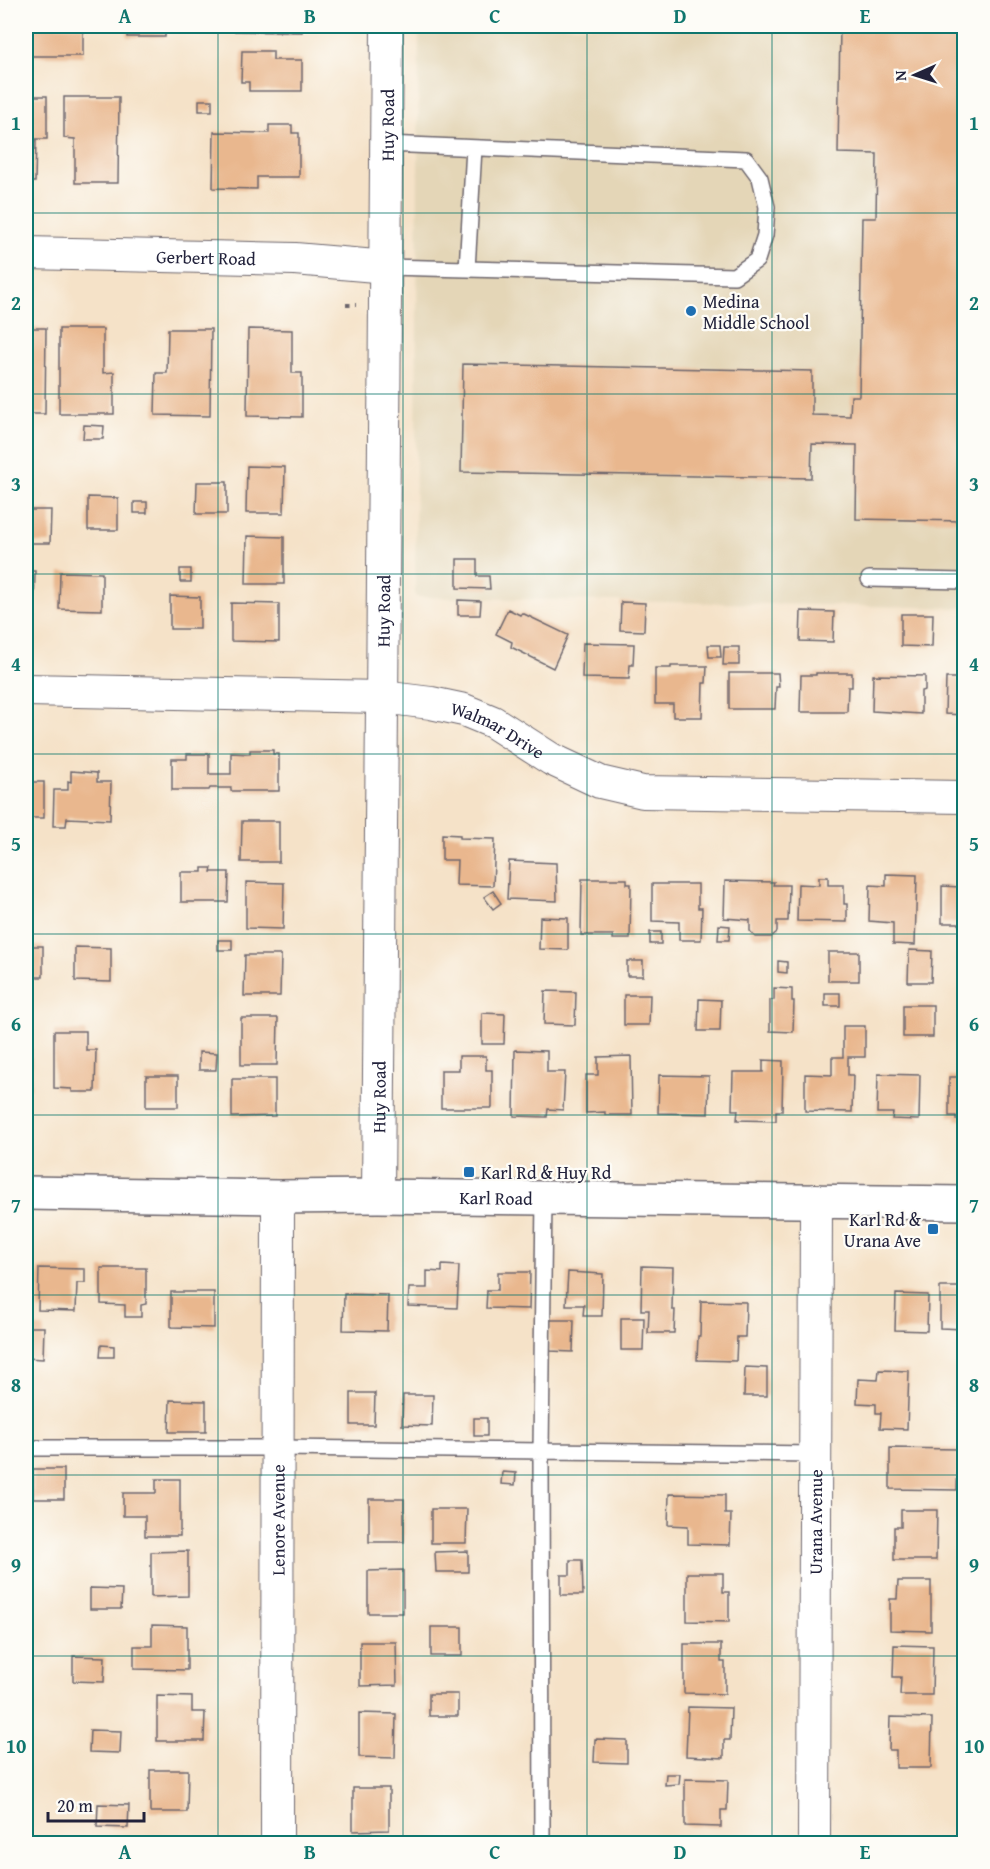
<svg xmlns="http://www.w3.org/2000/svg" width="990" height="1869" viewBox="0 0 990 1869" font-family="'Gentium Book Plus',serif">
	<rect width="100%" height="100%" fill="#fdfcf7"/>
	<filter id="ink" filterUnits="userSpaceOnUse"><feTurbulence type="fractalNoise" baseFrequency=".0167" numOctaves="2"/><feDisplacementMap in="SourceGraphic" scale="12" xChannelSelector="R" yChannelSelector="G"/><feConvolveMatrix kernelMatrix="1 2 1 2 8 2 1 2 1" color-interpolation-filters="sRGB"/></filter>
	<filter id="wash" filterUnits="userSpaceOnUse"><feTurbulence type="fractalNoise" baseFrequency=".008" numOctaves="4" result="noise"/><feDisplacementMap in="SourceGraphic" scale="24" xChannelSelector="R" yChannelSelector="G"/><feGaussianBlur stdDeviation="1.35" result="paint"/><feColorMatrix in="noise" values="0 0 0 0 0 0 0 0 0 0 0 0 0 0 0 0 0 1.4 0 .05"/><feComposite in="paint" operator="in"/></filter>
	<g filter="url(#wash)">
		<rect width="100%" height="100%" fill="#f5e2c8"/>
		<path fill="#e4d6b7" d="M419,26H964V608L415,597Z"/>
		<g id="blocks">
			<path fill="#e9b78e" d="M26,26H83V56H26Z
				M127,26H165V37H127Z
				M214,26H302V32L214,31Z
				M840,26H964V521L856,519L857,445L812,444L811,478L461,472L463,364L812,371V415L850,416L851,396H859L862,218H876L877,154L838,153Z
				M242,51H273V60H302V91H249V82H241Z
				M26,96H47V139H36L35,182H26Z
				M64,97H119L118,183H75V139L64,138Z
				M199,100H212V111H199Z
				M269,125H292V133H299V177H257V189L213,188L214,132L269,133Z
				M26,328H46L45,414H26Z
				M59,329H103V373L114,372V414H59Z
				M168,329H211L210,416L155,415L156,373H167Z
				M248,329L292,330V373H302V417L247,416Z
				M84,425L104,426L103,439H83Z
				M247,466L285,467L284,513H246Z
				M197,482H227V514H196Z
				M88,497L118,498V530H88Z
				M134,502H147V513H134Z
				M29,510H51L50,543H29Z
				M247,536L284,537V584H246Z
				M457,559H477V576H489L490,589L457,588Z
				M180,569H191V582H180Z
				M26,571H35L34,608H26Z
				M60,572L102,573V610L59,609Z
				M170,596L200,597V629H170Z
				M458,600L481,601L480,615H458Z
				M621,602L645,603L644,631L620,630Z
				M231,603L279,604V642L231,641Z
				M508,609L520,615L522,613L568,635L553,668L511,647L512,642L496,634Z
				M801,611L834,612L833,642L800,641Z
				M901,614H933L932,647L901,646Z
				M583,643L634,644L633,665H630L629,679L582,678Z
				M708,645H720L721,657H709Z
				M724,647H739V665H723Z
				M671,666H707L706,683H703L702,717H673V704H655V668H671Z
				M729,673H778L779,687H776L775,709H729Z
				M816,673H852V687H848L847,712H800L801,675H816Z
				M873,675L925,676V690L921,691V714L872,711Z
				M962,676H964V715L945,714L946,678H962Z
				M250,750H273V754H279V791H231V788H210L209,790H172V759H187V754H209V774H231V753L250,754Z
				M71,771L97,773V782H111L110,820L67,818L66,826H53L54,790H68V781L71,782Z
				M26,782H44V818H26Z
				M242,821H279V862H241Z
				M442,834L460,835V838L495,839L493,886L456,885L457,860H442Z
				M509,861L556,863L557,901L507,899Z
				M202,868H212L211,872H229L228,902H181V872H202Z
				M886,874L917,875L915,945L893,944V923L869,921L870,885L886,886Z
				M960,874H964V926H959V923H942V886L960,887Z
				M819,877H828V885H844V904H847V922L797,921L798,884L819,885Z
				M582,879H627V884H631L630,939H613V935H581Z
				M725,881L774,882L773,885H789L788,921H777V932L771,937H755L750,931V920L724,918Z
				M246,882L284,883L283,929L246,928Z
				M652,884H698V908H702L701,940H679V922L652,921Z
				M493,891L501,903L493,909L484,897Z
				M540,917L568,918V950L539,949Z
				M719,925L730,926L729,940H718Z
				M650,932H661V944H650Z
				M218,940H232V950H218Z
				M26,946H43V977H26Z
				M75,947L111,948V982L75,981Z
				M909,950L932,951L931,982H908Z
				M828,952H859V981H828Z
				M245,955H281L280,996H244Z
				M627,961H643V976H627Z
				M778,961L787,962V973L778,972Z
				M774,988L792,989V1001H794L793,1032L770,1031V1000H774Z
				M545,991L576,992L575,1025L544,1024Z
				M825,993H840V1006H825Z
				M624,995H650L649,1025H624Z
				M699,999L721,1000L720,1031H698Z
				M903,1005H933V1037H903Z
				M482,1013L505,1014L504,1044H482Z
				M241,1018H278L277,1065H241Z
				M843,1026H865V1057H848V1075H853L852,1112L805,1111V1074L832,1075V1057H843Z
				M54,1031H86V1050H96L95,1092H72V1089L54,1088Z
				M26,1049H32L31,1088H26Z
				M515,1050L547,1051V1072H565L563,1110L548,1109L547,1117L514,1116Z
				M199,1052L217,1053L216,1070H199Z
				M459,1056H486V1070H492V1108H441V1070H459Z
				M631,1056L632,1115H605V1112L586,1113V1075H598V1057Z
				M763,1060L783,1061L782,1111H776V1121L737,1120L738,1110H732L733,1072H763Z
				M878,1074L920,1075L919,1120L892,1119L893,1113H877Z
				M659,1075L709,1076L708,1114L658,1113Z
				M146,1076H178V1107H146Z
				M949,1077H964V1120H956V1116H949Z
				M232,1079H275V1116L232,1117Z
				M442,1265L459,1266L457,1308L408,1306L409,1288H427V1271L442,1272Z
				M642,1266L673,1267L672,1310H675L674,1333H648L649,1310H641Z
				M39,1268L85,1269V1283H77L76,1311L38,1310Z
				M101,1268H146V1304L141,1305V1317H125V1305L101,1304Z
				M498,1272H530L529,1309L486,1308L487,1290H498Z
				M568,1272L603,1274L602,1316H583L584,1305H566Z
				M940,1287H964V1329L940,1328Z
				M171,1292H214V1328L171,1327Z
				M344,1294L388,1295L387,1331L343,1330Z
				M896,1294L928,1295L927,1331L895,1330Z
				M701,1301L746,1302L745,1337H737L736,1361L697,1360L698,1336H700Z
				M621,1318H644L643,1350H621Z
				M550,1320H574L573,1352L550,1351Z
				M26,1327H44L43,1359L26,1358Z
				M101,1345L114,1346V1357H100Z
				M745,1367L767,1368V1396H744Z
				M879,1370L909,1371L907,1429L880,1428L881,1413H876V1404L857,1403L858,1379L878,1380Z
				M351,1393H375L374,1425H351Z
				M403,1395H433L432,1426L402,1425Z
				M170,1400L206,1401V1432H169Z
				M474,1418H487V1436H474Z
				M890,1448L958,1449L957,1490L890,1489Z
				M33,1469H64V1499H33Z
				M502,1472L516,1473L515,1485L501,1484Z
				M156,1479H180V1536H145V1516H123V1493H156Z
				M669,1494L725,1495V1514H731L730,1545L688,1544V1526L668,1525Z
				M369,1499H404V1542H369Z
				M431,1509H467L466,1543H431Z
				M901,1510H937L936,1560H894V1527H901Z
				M188,1551V1596L151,1597V1552Z
				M468,1551V1572H436L435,1552Z
				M570,1560H582L583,1595H561V1575H570Z
				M403,1570V1613H368V1571Z
				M687,1573H723V1592H729V1622L687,1621Z
				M898,1581H931V1631L890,1630V1599H897Z
				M90,1588L122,1589L121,1609H90Z
				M152,1625L187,1626V1670L134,1669V1646H152Z
				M431,1627H462V1656H431Z
				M360,1642H396L397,1685L360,1686Z
				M684,1644H721V1662H725V1694L684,1693Z
				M894,1645L933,1646L932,1695H900L901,1677H893Z
				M73,1656L105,1657L104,1682L73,1681Z
				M429,1694H458V1716H429Z
				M157,1696L192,1697V1712H205L204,1741H157Z
				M688,1707L731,1708L730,1740H724V1758L686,1756Z
				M359,1713L396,1714L395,1758L359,1757Z
				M890,1717L932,1718L931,1768H896V1750H889Z
				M90,1730L121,1731L120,1753L89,1752Z
				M595,1739L627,1740V1763L594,1762Z
				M150,1770H188L187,1812H150Z
				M666,1774H680L679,1784L665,1785Z
				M685,1779L728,1780L727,1810H721V1827L685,1826Z
				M353,1788H389V1830L353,1831Z
				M98,1804L129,1805L128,1828L97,1827Z
				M191,1840V1844H155V1841Z"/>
		</g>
	</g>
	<g filter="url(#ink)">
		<use href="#blocks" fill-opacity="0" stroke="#6c656c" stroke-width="1.5"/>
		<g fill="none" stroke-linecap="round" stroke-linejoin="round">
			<g stroke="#6c656c" stroke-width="18">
				<path id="lane" d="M386,144L746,159L760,178L767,207L765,235L757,260L734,276L387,267
					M467,269L474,148
					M869,579L964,581
					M26,1448H279L815,1454
					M542,1844L541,1451L544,1197"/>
			</g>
			<g stroke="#6c656c" stroke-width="34">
				<g id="street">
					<path id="s1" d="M26,253L295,259L387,267"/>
					<path id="s2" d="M26,690L382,697L431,703L464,710L493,722L551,759L600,782L643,792L964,797"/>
					<path id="s3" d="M378,1196C379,806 387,416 387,26"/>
					<path id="s4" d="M277,1844L278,1197"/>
					<path id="s5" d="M814,1844L816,1200"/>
				</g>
			</g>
			<g stroke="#6c656c" stroke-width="36">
				<g id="secondary">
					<path id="s6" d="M26,1193L278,1197L378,1196L964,1203"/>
				</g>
			</g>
			<path stroke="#6c656c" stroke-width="4" stroke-dasharray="4.5 4.5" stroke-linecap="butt" d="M346,305H356"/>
			<use href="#lane" stroke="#fff" stroke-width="15"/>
			<use href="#street" stroke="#fff" stroke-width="32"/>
			<use href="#secondary" stroke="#fff" stroke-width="33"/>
		</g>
	</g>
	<path fill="none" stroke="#0f766e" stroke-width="1.5" stroke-opacity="0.55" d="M218,26V1844M403,26V1844M587,26V1844M772,26V1844M26,213H964M26,394H964M26,574H964M26,754H964M26,934H964M26,1115H964M26,1295H964M26,1475H964M26,1656H964"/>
	<g fill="#1f6fb2" stroke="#fdfcf7" stroke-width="2">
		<circle cx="691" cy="311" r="6"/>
		<rect x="463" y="1166" width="12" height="12" rx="3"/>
		<rect x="927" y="1223" width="12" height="12" rx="3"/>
	</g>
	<g text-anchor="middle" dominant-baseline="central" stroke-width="4.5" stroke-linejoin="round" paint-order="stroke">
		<g font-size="18" fill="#22223b" stroke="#fdfcf7">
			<text stroke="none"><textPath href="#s3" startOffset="1071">Huy Road</textPath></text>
			<text stroke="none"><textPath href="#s1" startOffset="180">Gerbert Road</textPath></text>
			<text stroke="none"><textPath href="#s3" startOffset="585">Huy Road</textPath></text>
			<text stroke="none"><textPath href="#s2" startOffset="478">Walmar Drive</textPath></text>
			<text stroke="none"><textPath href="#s3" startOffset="99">Huy Road</textPath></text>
			<text stroke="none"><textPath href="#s6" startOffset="470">Karl Road</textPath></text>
			<text stroke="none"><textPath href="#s4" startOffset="324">Lenore Avenue</textPath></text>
			<text stroke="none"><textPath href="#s5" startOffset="322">Urana Avenue</textPath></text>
		</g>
		<g font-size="18" fill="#22223b" stroke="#fdfcf7" text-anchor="start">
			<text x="703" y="301">Medina<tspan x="703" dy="21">Middle School</tspan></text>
			<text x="481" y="1172">Karl Rd &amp; Huy Rd</text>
			<text x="921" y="1219" text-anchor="end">Karl Rd &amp;<tspan x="921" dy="21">Urana Ave</tspan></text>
		</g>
	</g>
	<rect width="990" height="1869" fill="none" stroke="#fdfcf7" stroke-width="66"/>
	<g transform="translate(915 75) rotate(267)" stroke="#fdfcf7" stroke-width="4.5" paint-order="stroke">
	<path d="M0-4.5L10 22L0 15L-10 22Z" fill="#22223b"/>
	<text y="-9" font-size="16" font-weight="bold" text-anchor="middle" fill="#22223b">N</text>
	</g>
	<path d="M48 1812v9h96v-9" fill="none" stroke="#22223b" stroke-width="3"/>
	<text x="57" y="1812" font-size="18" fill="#22223b" stroke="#fdfcf7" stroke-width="4.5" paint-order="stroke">20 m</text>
	<rect x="33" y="33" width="924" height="1803" fill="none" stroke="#0f766e" stroke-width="2"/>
	<g font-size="20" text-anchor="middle" font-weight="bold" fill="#0f766e">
		<text x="125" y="23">A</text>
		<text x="310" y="23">B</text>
		<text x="495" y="23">C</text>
		<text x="680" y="23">D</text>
		<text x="865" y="23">E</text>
		<text x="16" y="130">1</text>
		<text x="974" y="130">1</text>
		<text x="16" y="310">2</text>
		<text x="974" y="310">2</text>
		<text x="16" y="491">3</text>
		<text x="974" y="491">3</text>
		<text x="16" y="671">4</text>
		<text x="974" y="671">4</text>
		<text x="16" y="851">5</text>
		<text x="974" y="851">5</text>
		<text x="16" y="1031">6</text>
		<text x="974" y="1031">6</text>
		<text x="16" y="1212">7</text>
		<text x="974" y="1212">7</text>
		<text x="16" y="1392">8</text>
		<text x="974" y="1392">8</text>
		<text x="16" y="1572">9</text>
		<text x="974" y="1572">9</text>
		<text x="16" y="1753">10</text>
		<text x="974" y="1753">10</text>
		<text x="125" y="1859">A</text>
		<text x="310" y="1859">B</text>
		<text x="495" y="1859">C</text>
		<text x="680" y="1859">D</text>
		<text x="865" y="1859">E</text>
	</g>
</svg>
